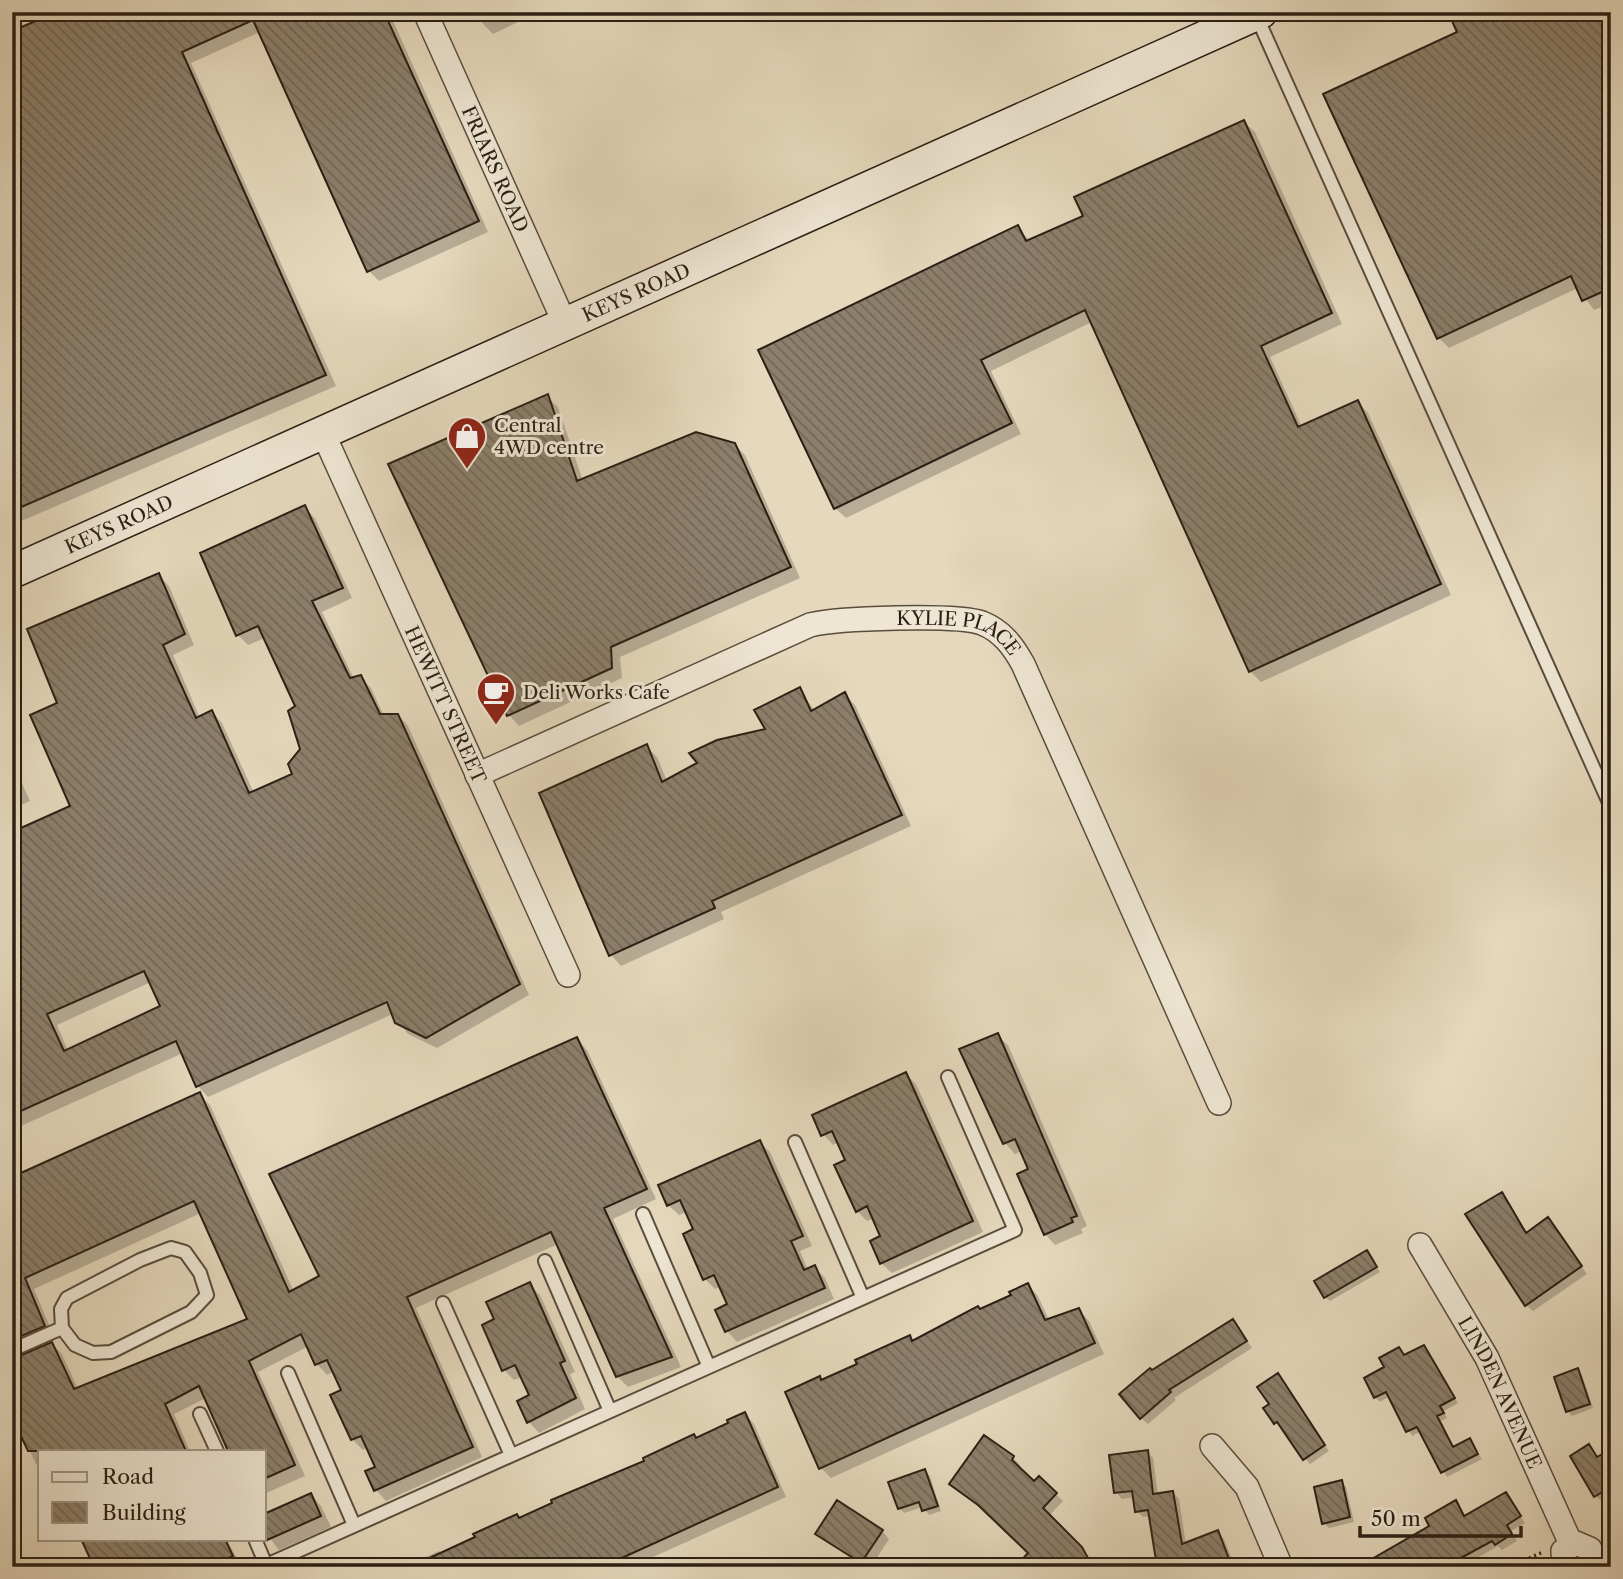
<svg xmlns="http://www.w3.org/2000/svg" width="1623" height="1579" viewBox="0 0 1623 1579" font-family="'Libre Caslon Text',serif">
	<defs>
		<pattern id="building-back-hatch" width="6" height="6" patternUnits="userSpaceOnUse" patternTransform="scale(1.75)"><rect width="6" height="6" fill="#8c7f6b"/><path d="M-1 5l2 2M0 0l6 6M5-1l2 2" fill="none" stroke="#736757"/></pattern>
	</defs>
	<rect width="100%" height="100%" fill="#e5d8bc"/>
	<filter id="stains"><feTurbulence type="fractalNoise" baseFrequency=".00286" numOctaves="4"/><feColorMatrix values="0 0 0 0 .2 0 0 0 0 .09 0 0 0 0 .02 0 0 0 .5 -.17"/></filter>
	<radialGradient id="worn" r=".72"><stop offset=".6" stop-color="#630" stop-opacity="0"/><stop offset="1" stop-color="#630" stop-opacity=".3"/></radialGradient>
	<path fill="#0003" fill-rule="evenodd" d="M61,12H389L488,232L379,281L369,271L260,32L191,63L336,386L12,525V33Z
		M477,12H539L493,34L483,24Z
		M1611,12V303L1594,310L1578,288L1449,348L1439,338L1459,33Z
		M1244,122L1255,132L1342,324L1270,357L1302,427L1358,402L1368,413L1451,595L1261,682L1250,671L1092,322L991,371L1021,434L846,518L835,508L1017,227L1030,241L1085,217Z
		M547,397L558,407L583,481L734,444L745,455L800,578L620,657L622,678L519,726L509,715L390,465Z
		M304,507L315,518L352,598L322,612L354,679L360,677L371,688L384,716L398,715L408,726L529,995L437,1048L408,1034L393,1014L208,1097L198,1086L183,1053L12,1130V834L73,807L59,704L158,575L169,586L194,645L173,655L200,718L212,712L222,723L254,793L295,775L302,749L297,707L265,638L248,645L238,635ZM151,982L162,1007L68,1051L57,1025Z
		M799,690L815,711L845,695L855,705L911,826L721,912L724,919L621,966L611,955L646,746L657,757L667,781L767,731Z
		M12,761L30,801L12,809Z
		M997,1035L1008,1045L1087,1226L1081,1229L1083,1233L1055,1245L1045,1234L1031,1170L1022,1151L1015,1154L1005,1143L962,1050Z
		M577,1039L587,1050L656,1199L613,1219L681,1367L628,1387L617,1376L558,1244L416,1308L482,1457L386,1501L376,1490L378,1467L368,1447L363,1450L352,1439L343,1391L334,1371L327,1375L317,1364L309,1346L258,1372L305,1476L264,1494V1451H230L206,1398L174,1414L190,1451H40V1469L36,1464L12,1412V1229L199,1094L210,1105L294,1292L321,1277ZM201,1213L250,1320L78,1389L62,1354L52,1344L15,1360L18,1353L54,1337L34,1289Z
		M906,1074L916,1084L983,1232L892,1273L881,1263L883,1237L874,1218L867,1221L857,1211L848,1161L839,1142L833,1145L823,1134Z
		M759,1142L770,1152L812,1246L800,1251L808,1270L815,1268L825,1278L834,1299L737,1342L727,1331L729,1305L721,1286L715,1289L704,1278L695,1230L687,1212L679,1215L668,1205Z
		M1611,1164V1179L1606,1174Z
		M1501,1194L1528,1234L1548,1220L1587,1274L1533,1311L1526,1305Z
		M1367,1252L1380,1272L1330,1301L1325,1297Z
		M529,1284L540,1295L575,1372L570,1374L585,1409L539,1433L529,1422L531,1396L522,1377L514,1380L504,1370Z
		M1028,1285L1038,1296L1049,1320L1079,1310L1089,1321L1104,1354L831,1478L821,1468L822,1382L909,1337L914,1342L1013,1296Z
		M1233,1321L1252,1348L1174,1398L1176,1400L1148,1424L1141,1418L1152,1372Z
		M1423,1347L1458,1403L1444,1411L1447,1418L1441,1421L1454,1448L1469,1441L1482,1459L1447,1477L1421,1431L1412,1436L1390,1396L1380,1402L1375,1397L1386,1368L1399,1349L1405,1357Z
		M1577,1370L1582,1375L1593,1408L1572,1416L1568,1411Z
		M1278,1375L1329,1451L1310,1464L1265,1409L1271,1404Z
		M745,1414L754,1424L786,1497L631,1567H404L439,1551L442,1554L517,1516L521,1519L730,1424Z
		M1589,1446L1598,1458L1611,1454V1494L1601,1501L1596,1496Z
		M1147,1452L1153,1458L1158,1495L1173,1492L1179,1499L1186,1545L1217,1532L1224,1539L1235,1567H1155L1152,1558L1157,1556L1151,1516L1143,1517L1137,1511L1135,1497L1122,1499L1116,1492Z
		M1013,1458L1020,1465L1018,1468L1034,1483L1039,1478L1063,1501L1049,1516L1094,1567H1017L1031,1554L988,1512L951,1484Z
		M925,1471L930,1476L941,1511L929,1515L923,1507L904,1513L899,1508Z
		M1341,1482L1346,1487L1354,1522L1329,1528L1324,1523Z
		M1506,1494L1525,1523L1511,1531L1517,1541L1502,1550L1498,1546L1462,1567H1349L1357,1562L1362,1567L1432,1527L1455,1503L1466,1517Z
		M311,1495L321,1506L331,1527L279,1550L264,1531V1516Z
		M882,1531L889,1539L871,1567H864L818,1533Z
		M83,1539H226L242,1567H96Z
		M800,1560H831L836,1567H800Z"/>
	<path fill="url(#building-back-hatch)" stroke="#2b1f14" stroke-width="2" fill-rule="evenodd" d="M57,12H384L479,221L367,272L253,20L182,52L326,375L12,511V31Z
		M1448,12H1611V288L1582,301L1571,276L1437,339L1323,94L1457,32Z
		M1244,120L1332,313L1261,346L1298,427L1358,400L1441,584L1249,672L1085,310L981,360L1012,423L834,509L758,350L1018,225L1026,241L1083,216L1074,197Z
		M548,394L577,481L696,432L735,443L791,567L611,647L612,668L507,716L388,464Z
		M305,505L343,588L312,601L350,678L361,675L380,714H398L520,984L426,1038L395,1023L387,1002L196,1087L176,1041L12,1115V832L70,806L30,715L57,703L27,629L159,573L185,634L163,645L196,718L212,710L249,793L292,774L288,764L300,749L288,711L295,706L258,626L236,636L200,553ZM144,971L160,1006L64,1051L47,1014Z
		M800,687L811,711L845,692L902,815L712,901L715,908L609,956L539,793L647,744L662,782L697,763L689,753L717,740L765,729L754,710Z
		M998,1033L1077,1216L1071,1218L1073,1222L1044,1235L1017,1174L1028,1169L1015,1139L1003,1144L959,1049Z
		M577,1037L647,1189L604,1208L672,1357L616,1377L551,1232L407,1297L473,1447L374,1491L365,1471L375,1467L361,1436L351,1440L330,1395L341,1390L327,1360L315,1365L301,1334L249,1361L295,1465L264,1479V1451H228L199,1386L165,1404L186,1451H28L12,1417V1359L52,1342L74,1389L247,1319L194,1201L25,1278L45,1326L12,1340V1177L200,1092L289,1292L319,1276L269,1174Z
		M906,1072L973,1221L880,1264L870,1241L880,1236L867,1206L856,1212L834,1165L845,1160L832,1131L821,1136L812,1115Z
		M760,1140L803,1236L791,1241L804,1270L815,1265L825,1288L725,1332L715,1310L727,1304L714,1275L703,1280L683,1234L693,1229L680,1200L667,1206L658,1185Z
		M1502,1192L1526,1233L1548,1217L1582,1266L1525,1306L1465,1214Z
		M1367,1250L1377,1267L1324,1298L1314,1281Z
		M530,1282L565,1361L560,1363L576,1398L527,1423L517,1401L529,1395L515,1365L502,1371L482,1325L494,1319L486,1302Z
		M1028,1283L1045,1320L1079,1308L1095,1343L819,1469L785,1392L820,1376L821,1380L857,1364L855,1360L910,1335L912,1341L978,1306L980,1309L1011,1295L1009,1292Z
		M1233,1319L1247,1341L1169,1390L1171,1392L1140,1419L1119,1394L1150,1368L1152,1370Z
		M1424,1345L1455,1398L1440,1406L1444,1413L1437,1416L1453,1447L1470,1438L1478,1454L1441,1473L1417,1427L1406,1432L1386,1392L1374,1398L1364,1378L1384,1367L1379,1358L1399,1347L1404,1355Z
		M1578,1368L1590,1404L1566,1412L1554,1377Z
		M1278,1373L1325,1445L1303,1460L1277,1422L1274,1424L1263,1408L1269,1404L1257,1387Z
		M745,1412L778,1487L602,1567H410L475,1537L473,1534L517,1514L519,1518L552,1503L551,1500L644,1461L643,1458L694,1434L696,1438L728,1423L727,1420Z
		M984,1435L1014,1456L1012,1460L1034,1481L1039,1476L1057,1493L1043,1508L1082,1547L1093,1567H1015L1028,1553L978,1505L949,1484Z
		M1589,1444L1597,1457L1611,1449V1487L1594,1497L1570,1456Z
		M1148,1450L1153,1494L1173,1491L1182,1544L1218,1530L1232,1567H1157L1148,1510L1135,1512L1132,1491L1114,1493L1109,1455Z
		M925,1469L938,1506L922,1511L919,1502L898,1509L888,1482Z
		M1342,1480L1350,1517L1322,1524L1314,1487Z
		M1506,1492L1521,1516L1507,1525L1512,1534L1495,1545L1492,1541L1457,1560L1461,1567H1358L1429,1526L1425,1518L1456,1500L1464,1516Z
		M311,1493L321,1516L265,1541L264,1514Z
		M837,1500L883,1530L861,1563L815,1534Z
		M81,1539H225L233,1556L209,1567H94Z"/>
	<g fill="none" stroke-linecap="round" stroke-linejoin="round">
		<g stroke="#5a4d3e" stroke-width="16">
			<path id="lane" d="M1256,15L1611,807
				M795,1142L863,1298
				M643,1214L709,1367
				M171,1248L185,1252L200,1273L207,1295L191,1312L111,1352L93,1353L75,1345L62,1328L61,1309L67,1298L140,1260Z
				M545,1261L610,1411
				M443,1303L511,1455
				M12,1350L62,1328
				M288,1373L354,1525
				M200,1414L217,1451
				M255,1539L266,1565
				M262,1567L1015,1230L948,1077"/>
		</g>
		<g stroke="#5a4d3e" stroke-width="26">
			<g id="street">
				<path id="s1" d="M425,12L565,324"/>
				<path id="s2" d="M323,433L568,975"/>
				<path id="s3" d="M477,775L810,625C837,618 957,614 982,623C1002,631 1013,646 1023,664L1219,1103"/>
				<path id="s4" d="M1420,1245L1487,1358L1571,1544"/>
				<path d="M1212,1446L1247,1487L1281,1567"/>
				<path d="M1564,1567L1563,1551L1576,1543L1590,1549L1591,1567"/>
			</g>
		</g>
		<g stroke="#2b1f14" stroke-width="35">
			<g id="secondary">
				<path id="s5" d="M12,572L1261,12"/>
			</g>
		</g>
		<path stroke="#2b1f14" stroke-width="3.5" stroke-dasharray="2 3.5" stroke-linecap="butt" d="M1509,1567L1543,1552"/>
		<use href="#lane" stroke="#eee6d3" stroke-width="12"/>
		<use href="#street" stroke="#eee6d3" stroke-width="23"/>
		<use href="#secondary" stroke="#eee6d3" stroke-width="32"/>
	</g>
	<defs>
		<g id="shop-pin" transform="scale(2.0125)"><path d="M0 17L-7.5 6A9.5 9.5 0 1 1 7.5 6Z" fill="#8f2418" stroke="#eee6d3"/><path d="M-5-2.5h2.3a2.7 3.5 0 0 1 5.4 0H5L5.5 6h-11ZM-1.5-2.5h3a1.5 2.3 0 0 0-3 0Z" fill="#fff"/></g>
		<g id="cafe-pin" transform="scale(2.0125)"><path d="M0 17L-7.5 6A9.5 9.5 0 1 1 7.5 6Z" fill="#8f2418" stroke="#eee6d3"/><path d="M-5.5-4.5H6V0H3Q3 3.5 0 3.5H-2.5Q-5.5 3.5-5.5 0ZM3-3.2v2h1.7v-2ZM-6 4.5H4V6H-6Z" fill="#fff"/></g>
	</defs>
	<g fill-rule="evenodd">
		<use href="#shop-pin" x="467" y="436"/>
		<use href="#cafe-pin" x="496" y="692"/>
	</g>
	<g text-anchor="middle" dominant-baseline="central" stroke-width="6" stroke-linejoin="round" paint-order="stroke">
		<g font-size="19" fill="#2b1f14" stroke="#eee6d3">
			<text stroke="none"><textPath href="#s1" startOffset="172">FRIARS ROAD</textPath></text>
			<text stroke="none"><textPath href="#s5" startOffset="684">KEYS ROAD</textPath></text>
			<text stroke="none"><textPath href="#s5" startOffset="117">KEYS ROAD</textPath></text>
			<text stroke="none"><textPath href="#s3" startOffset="518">KYLIE PLACE</textPath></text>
			<text stroke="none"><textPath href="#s2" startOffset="298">HEWITT STREET</textPath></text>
			<text stroke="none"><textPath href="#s4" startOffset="168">LINDEN AVENUE</textPath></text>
		</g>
		<g font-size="19" fill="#2b1f14" stroke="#eee6d3" text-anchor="start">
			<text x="494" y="425">Central<tspan x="494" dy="22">4WD centre</tspan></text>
			<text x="523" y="692">Deli Works Cafe</text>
		</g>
	</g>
	<rect width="1623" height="1579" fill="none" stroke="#e5d8bc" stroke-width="42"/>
	<rect x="14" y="14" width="1595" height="1551" fill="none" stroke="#2b1f14" stroke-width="3.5"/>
	<rect x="21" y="21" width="1581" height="1537" fill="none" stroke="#2b1f14" stroke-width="2"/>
	<rect x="38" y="1450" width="228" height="91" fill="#eee6d3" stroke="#a09687" stroke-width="2"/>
	<rect x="52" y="1472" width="35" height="10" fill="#eee6d3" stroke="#a09687" stroke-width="2"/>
	<text x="102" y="1484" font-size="21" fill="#2b1f14">Road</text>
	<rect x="52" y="1502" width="35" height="21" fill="url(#building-back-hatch)" stroke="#a09687" stroke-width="2"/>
	<text x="102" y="1520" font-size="21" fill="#2b1f14">Building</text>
	<path d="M1360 1526v10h161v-10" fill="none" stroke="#2b1f14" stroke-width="3.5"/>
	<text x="1371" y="1526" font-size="21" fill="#2b1f14" stroke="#eee6d3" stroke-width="5" paint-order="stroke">50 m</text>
	<rect width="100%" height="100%" filter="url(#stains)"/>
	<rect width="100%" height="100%" fill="url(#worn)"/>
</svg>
